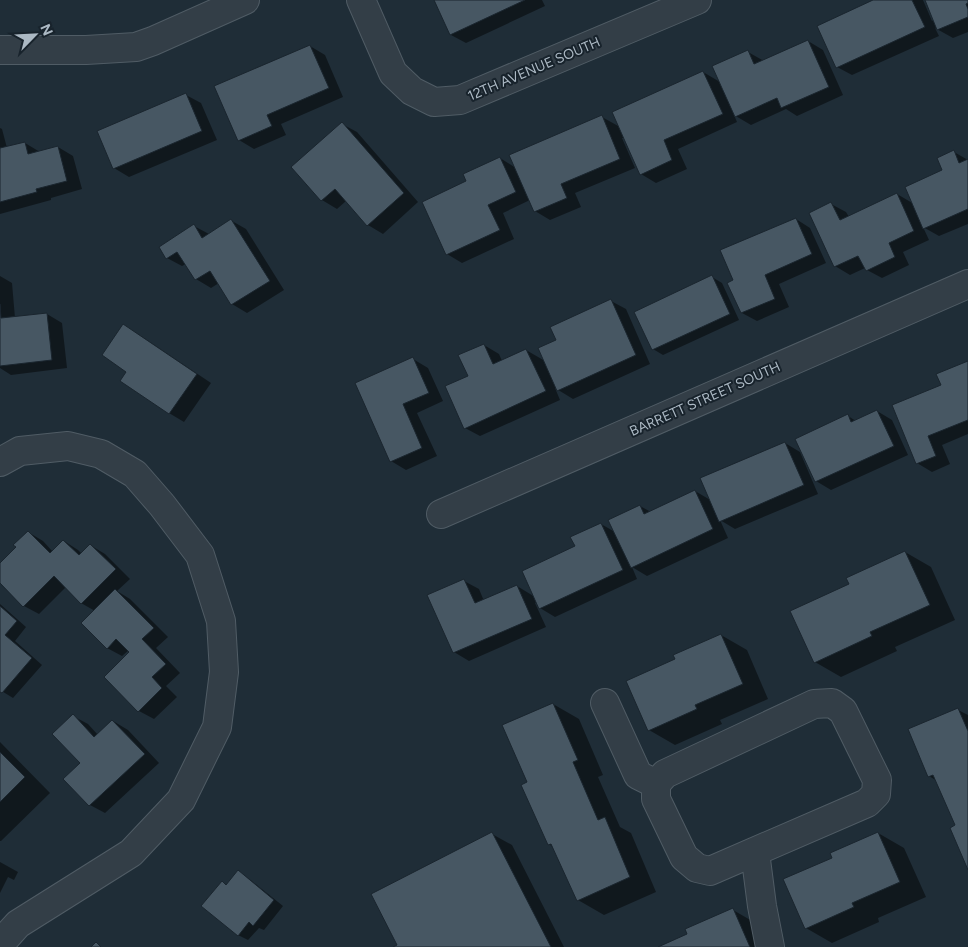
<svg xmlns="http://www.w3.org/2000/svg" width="968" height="947" viewBox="0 0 968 947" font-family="Figtree,sans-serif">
	<rect width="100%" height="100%" fill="#1f2d37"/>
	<path fill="#0007" d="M435,0H542L545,6L466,43L451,35Z
		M876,0H923L932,21L934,20L926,0H968V32L953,38L935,28L939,36L852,75L837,67Z
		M808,41L823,50L843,95L797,116L786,109L751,125L734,115L737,122L678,149L687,169L656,183L641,174L625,138H622L635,168L575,193L581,207L550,220L535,211L530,200L503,213L514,239L462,263L447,254L468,182L500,158L516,168L602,117L620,127L703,72L720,82L748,52L764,61Z
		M310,46L325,55L343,97L281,124L286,135L254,149L239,140Z
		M186,95L201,103L217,140L129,177L114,168Z
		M342,124L357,132L418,202L383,234L368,225L346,201L337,209L322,200L293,167Z
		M0,128L2,129L7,148L25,143L40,152L58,147L73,156L82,189L51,198V200L0,214Z
		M954,152L968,160V224L939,236L923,227L929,240L903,252L909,265L882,278L867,270L865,268L850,275L835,266L831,204L846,212L849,217L897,194L914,204L944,171Z
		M796,219L810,228L826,263L779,284L789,307L757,321L742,313L735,281Z
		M232,221L246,229L284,290L247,313L232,304L219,283L211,288L196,279L186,264L182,266L167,258L194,226L209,234Z
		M0,276L12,283L15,318L47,314L62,323L67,368L11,375L0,368Z
		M712,277L722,283L739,320L663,355L653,349Z
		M611,301L626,309L650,364L573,399L555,388L560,400L480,436L465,428L469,376L484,345L499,354L502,361L526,350L545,361L558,340Z
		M123,325L138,334L211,383L184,422L169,413L128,372Z
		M413,359L428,368L443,401L417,413L437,456L406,470L391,461L357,384Z
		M968,362V434L942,445L950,464L932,472L917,463L943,386Z
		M877,411L892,420L908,455L831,490L816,481L848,416L856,421Z
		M785,443L800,452L818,494L735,529L720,520L728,538L647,576L632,567L637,579L555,617L540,608L537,602L535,603L546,627L469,661L454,652L464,581L479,589L484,601L517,586L535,597L576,547L601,524L615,532L640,506L651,512L695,491L712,501Z
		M28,532L43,541L53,552L64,541L78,550L82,554L90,545L105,554L130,579L117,591L130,599L168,637L156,648L180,673L166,686L177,697L154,719L139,711L131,652L129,650L122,656L107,648L95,611L81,603L66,587L39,614L24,606L0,581V564L17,547Z
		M905,552L931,567L955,620L895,647L897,651L841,677L815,662L850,585Z
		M0,604L26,627L15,641L42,665L13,698L0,690Z
		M721,635L747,650L768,699L720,720L722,724L675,745L649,730L677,660Z
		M553,704L579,719L603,775L598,777L620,827L631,833L656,892L604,915L578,900L554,848L549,844L528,782Z
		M958,710L968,715V867L957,826L937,781L929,776Z
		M73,716L88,724L98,735L113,721L128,730L159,763L105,813L90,805Z
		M0,742L50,793L1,841H0Z
		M878,833L904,848L926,897L878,918L879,922L832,943L806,928L833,858Z
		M492,834L512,845L564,947H396Z
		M0,862L18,872L14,880L8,877L0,893Z
		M238,872L248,878L283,906L264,930L259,928L248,940L238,935L222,882L227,885Z
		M733,910L759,925L768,947H661L689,935Z"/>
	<path fill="#475763" stroke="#1a252e" d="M434,0H525L450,35Z
		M873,0H912L925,27L836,68L817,26Z
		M925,0H968V3L966,4L968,9V17L937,30Z
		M808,40L829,87L781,108L777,98L735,117L712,66L748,50L754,64Z
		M310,45L329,88L267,115L272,126L238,141L214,86Z
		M703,71L723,114L664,140L672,160L640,175L612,112Z
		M186,93L202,131L113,169L97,131Z
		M602,115L620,159L561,184L567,198L534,212L509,155Z
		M342,122L404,193L367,226L335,189L321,201L291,167Z
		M25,142L28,154L58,146L67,181L36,189L37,192L0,202V148Z
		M954,150L959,163L968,159V209L923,229L905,187L942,170L937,158Z
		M500,157L516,192L488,205L500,230L446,255L422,202L466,181L463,174Z
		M897,193L914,231L889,243L895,257L866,271L858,256L834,267L809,213L831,202L840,220Z
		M796,218L812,254L765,275L775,299L741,313L727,283L733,280L720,250Z
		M231,219L270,281L231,305L210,271L195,280L177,252L166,259L159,247L194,224L202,238Z
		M712,275L730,314L652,350L634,312Z
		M611,299L636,355L557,391L538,348L556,340L550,327Z
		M0,304L1,318L47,313L52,360L0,366Z
		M123,324L197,374L169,414L120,381L126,372L102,355Z
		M484,344L493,364L526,349L546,391L464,429L445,386L468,376L458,355Z
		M413,357L429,393L403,404L422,448L390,462L355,383Z
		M968,361V420L928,436L936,456L916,464L892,405L941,385L936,374Z
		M877,410L894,446L815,482L795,439L848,414L851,422Z
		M785,442L804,485L719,522L700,478Z
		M695,490L713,529L631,568L608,520L640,505L644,514Z
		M601,523L623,570L539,609L522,571L575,546L570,537Z
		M28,531L50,553L63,540L79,555L90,544L116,569L81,604L54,576L23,607L0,583V563L16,547L13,545Z
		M905,551L930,605L870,632L872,636L814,663L790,611L849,584L846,578Z
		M464,579L475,603L517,585L532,619L453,653L427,595Z
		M115,589L154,628L142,639L166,664L152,677L162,688L138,712L104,677L129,652L116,639L107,649L81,623Z
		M0,606L17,621L5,635L32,658L2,693L0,692Z
		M721,634L743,684L695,705L697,709L648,731L626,681L675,659L673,655Z
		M553,703L578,760L573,762L598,820L605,817L630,877L577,901L551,844L548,845L521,785L527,782L502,725Z
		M958,708L968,731V870L950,828L955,825L933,775L928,777L908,729Z
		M73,714L94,737L112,720L145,754L89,806L63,779L80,763L52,734Z
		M0,752L25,777L0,802Z
		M492,832L551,947H393L397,945L371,894Z
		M878,832L900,882L852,903L854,907L805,929L783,879L832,858L830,853Z
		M238,870L274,900L253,926L249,922L238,936L201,906L222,881L226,885Z
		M733,908L750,947H658L687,934L685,929Z
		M96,942L101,947H91Z"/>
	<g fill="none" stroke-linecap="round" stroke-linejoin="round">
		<g stroke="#505c65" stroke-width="30">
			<path id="minor" d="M361,0L393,73L412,91L434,102L460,100L697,0
				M0,50H86L136,47L153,41L245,0
				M0,462L20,451L68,446L101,454L135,474L162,505L200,555L221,621L224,672L217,727L181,800L131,853L18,924L0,944
				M441,514L968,284
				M605,703L638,775L656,784
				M832,703L843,711L877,780L876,794L867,803L710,871L697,868L684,857L656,799V784L665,774L814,704Z
				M755,852L762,906L770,947"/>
		</g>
		<use href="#minor" stroke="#333e47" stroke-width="28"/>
	</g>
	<g text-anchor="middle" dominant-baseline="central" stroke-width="4" stroke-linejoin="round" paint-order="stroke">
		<g font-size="14" fill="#acb9c4" stroke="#18232c">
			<text transform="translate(534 69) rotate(-23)">12TH AVENUE SOUTH</text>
			<text transform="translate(705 399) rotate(-24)">BARRETT STREET SOUTH</text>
		</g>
	</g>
	<g transform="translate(35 35) rotate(66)" stroke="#18232c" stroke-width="4" paint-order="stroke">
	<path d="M0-4L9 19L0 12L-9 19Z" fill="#acb9c4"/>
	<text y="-8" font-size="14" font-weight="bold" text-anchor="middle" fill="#acb9c4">N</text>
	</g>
</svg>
